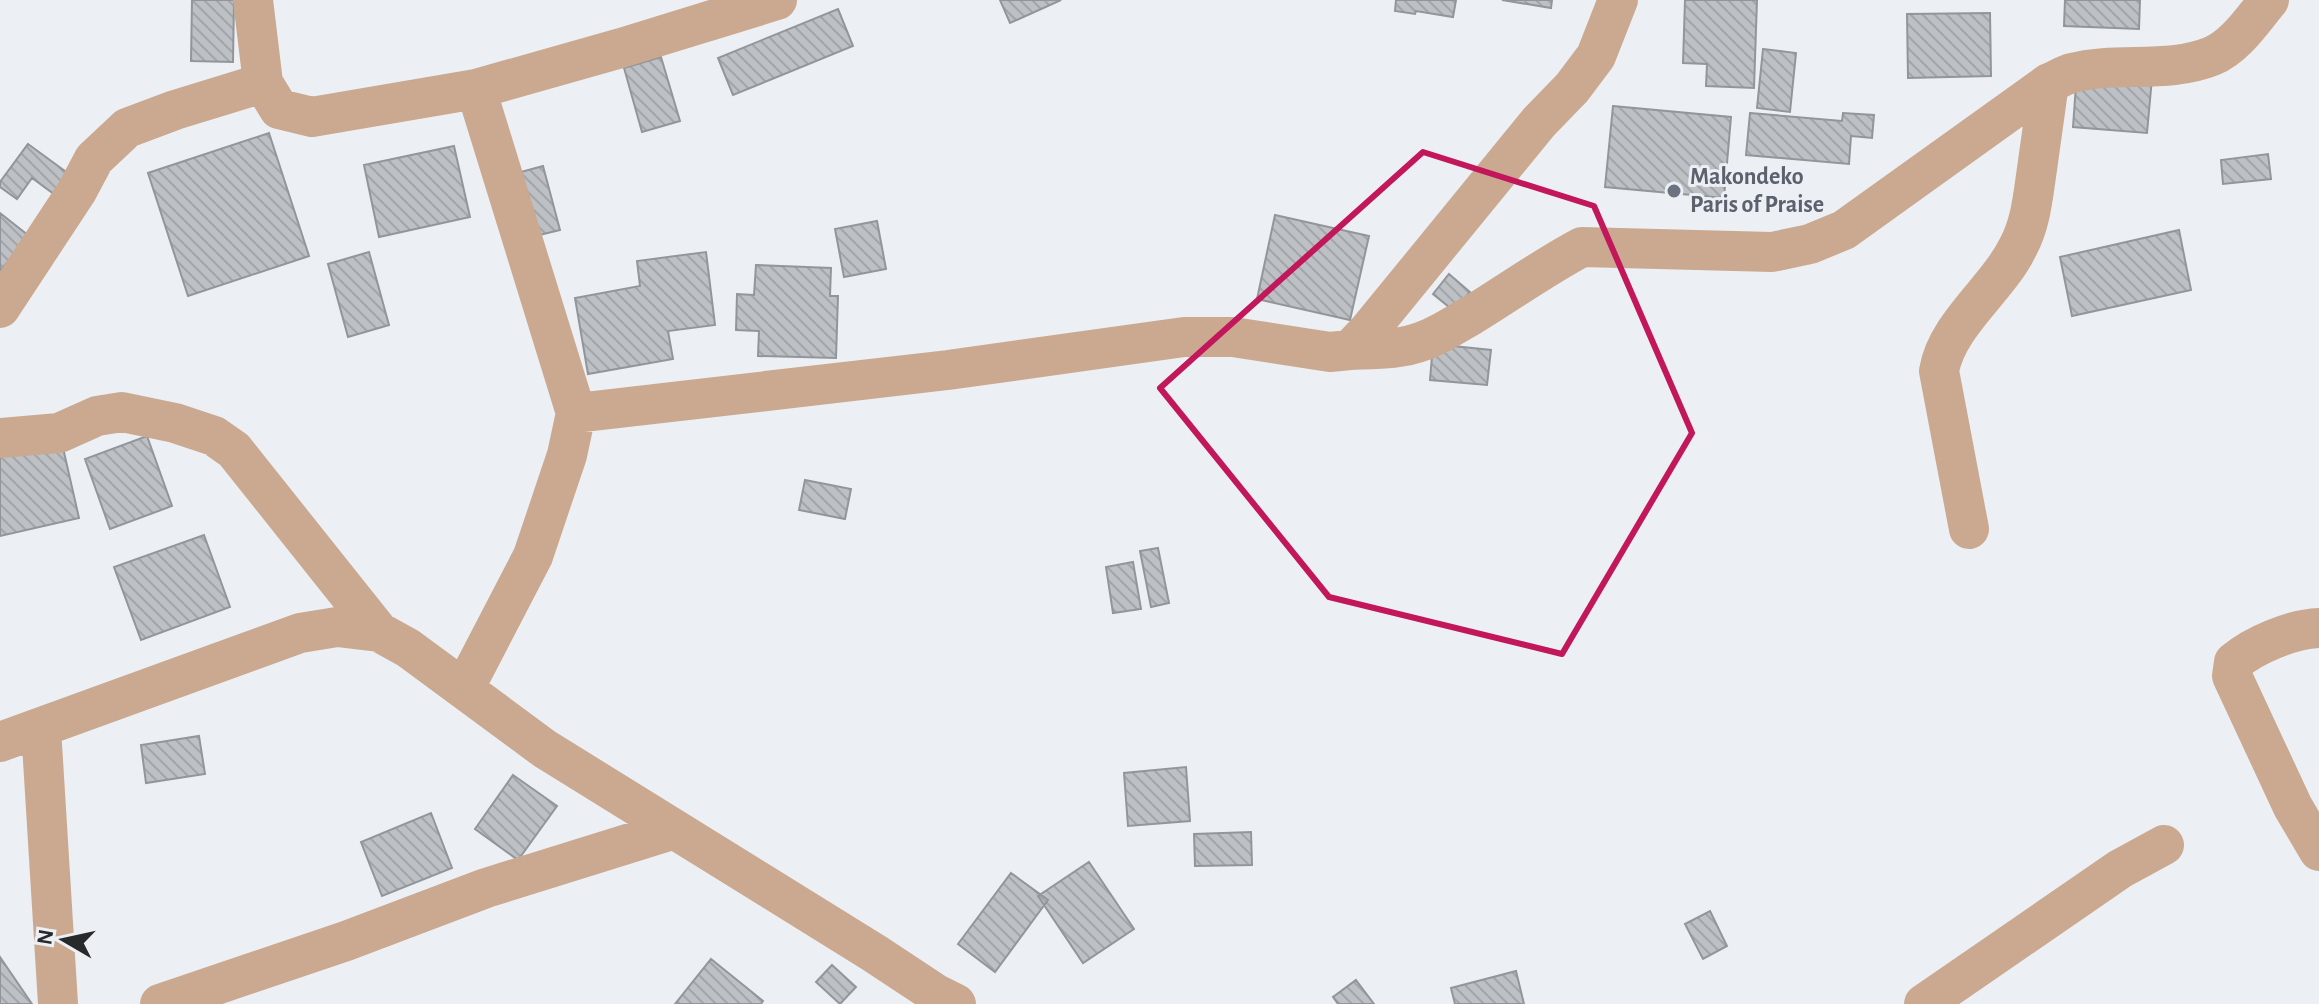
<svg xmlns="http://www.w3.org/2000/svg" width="2319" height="1004" viewBox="0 0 2319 1004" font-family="'Alegreya Sans',sans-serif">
	<defs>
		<pattern id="building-back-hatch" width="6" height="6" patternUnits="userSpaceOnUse" patternTransform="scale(2)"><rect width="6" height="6" fill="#bdc1c5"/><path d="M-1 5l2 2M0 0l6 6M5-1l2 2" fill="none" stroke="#a2a6a9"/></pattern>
	</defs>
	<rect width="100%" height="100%" fill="#ecf0f4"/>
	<path fill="url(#building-back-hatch)" stroke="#92969a" stroke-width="2" d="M192,0H234L233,62L191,61Z
		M1000,0H1061L1010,23Z
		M1396,0H1456L1453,17L1416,11L1415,14L1395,11Z
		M1502,0H1552L1551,8Z
		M1685,0H1757L1754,88L1706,86L1707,64L1683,63Z
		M2065,0H2140L2139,29L2064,26Z
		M838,9L853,46L733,95L718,58Z
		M1990,13L1991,76L1908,78L1907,14Z
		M1763,49L1796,53L1790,112L1757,108Z
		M661,57L680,121L642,132L624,68Z
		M2077,71L2152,78L2147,133L2073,127Z
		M1613,106L1731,117L1724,198L1605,187Z
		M1750,113L1842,121L1843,113L1874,115L1872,138L1851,136L1849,164L1746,155Z
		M269,133L309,256L188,296L148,173Z
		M28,144L73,177L58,197L32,178L17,199L0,187V182Z
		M454,146L470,217L379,237L364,165Z
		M2268,154L2271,179L2223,184L2221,160Z
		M543,166L560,230L527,238L510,175Z
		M0,213L29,236L0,271Z
		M1275,215L1369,236L1350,320L1257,299Z
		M877,221L886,269L844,277L835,229Z
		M2179,230L2191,290L2072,316L2060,257Z
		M369,252L389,325L348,337L328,264Z
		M706,252L715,325L668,331L673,359L588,374L575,298L640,286L637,261Z
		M756,265L831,268L830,296H838L836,358L758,356L759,331L736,330L737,294L754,295Z
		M1449,274L1470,292L1454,311L1433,294Z
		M1433,344L1491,350L1487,385L1430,380Z
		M147,436L172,506L110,529L85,459Z
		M61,439L79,518L0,536V452Z
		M805,480L851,489L845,519L799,510Z
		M204,535L230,607L141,640L114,567Z
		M1158,548L1169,603L1151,607L1140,551Z
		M1133,562L1141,609L1113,613L1106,567Z
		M199,736L205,774L146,783L141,745Z
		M1186,767L1190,821L1128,826L1124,773Z
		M513,775L557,806L518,860L475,829Z
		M431,813L452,868L382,896L361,842Z
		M1251,832L1252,865L1195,866L1194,834Z
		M1089,862L1134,929L1083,963L1038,896Z
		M1011,873L1048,900L995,972L958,944Z
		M1710,911L1727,946L1703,959L1685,924Z
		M0,957L32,1004H0Z
		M711,959L763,1001L761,1004H675Z
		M832,965L856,987L840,1004L816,982Z
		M1516,971L1524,1004H1455L1451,988Z
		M1356,980L1374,1004H1338L1333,997Z"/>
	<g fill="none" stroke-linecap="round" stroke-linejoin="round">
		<path stroke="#cba990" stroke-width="40" d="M253,0L263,83L279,109L312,117L476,89L621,48L777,0
			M0,308L77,191L94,159L127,128L175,110L263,83
			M1350,350C1374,349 1400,350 1423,341C1440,335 1456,324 1472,315C1508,293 1544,267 1582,247L1772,252L1810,244L1844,230L2049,83C2057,80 2064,75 2072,73C2117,61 2168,74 2212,56C2236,46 2253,19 2269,0
			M576,413L948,370L1184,337H1233L1330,352L1350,350L1369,330L1539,122L1572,88L1596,56L1618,0
			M0,438L59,433L97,416L122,412L175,423L214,436L234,450L379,632
			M1969,529L1939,371C1947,324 1997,290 2018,247C2031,223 2033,196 2037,169C2041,141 2045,112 2049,83
			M2319,628C2292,629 2254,645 2234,662L2232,676L2293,807L2319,851
			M464,689L533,556L567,455L576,413L476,89
			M41,728L58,1004
			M0,742L300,633L337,627L379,632L408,648L545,749L874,953L936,994L956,1004
			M160,1004L346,941L486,888L672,830
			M1924,1004L2120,869L2164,845"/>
	</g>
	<path fill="none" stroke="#c2185b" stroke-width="6" stroke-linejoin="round" d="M1423,152L1594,206L1692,433L1562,654L1329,597L1160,388Z"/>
	<circle fill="#6b7280" stroke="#ecf0f4" stroke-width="3" cx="1674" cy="191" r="8"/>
	<g text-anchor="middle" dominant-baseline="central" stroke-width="6" stroke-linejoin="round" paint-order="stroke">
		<g font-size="24" font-weight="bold" fill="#5b616d" stroke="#ecf0f4" text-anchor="start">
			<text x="1690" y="177">Makondeko<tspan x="1690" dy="28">Paris of Praise</tspan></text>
		</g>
	</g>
	<g transform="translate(64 940) rotate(279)" stroke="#ecf0f4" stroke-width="6" paint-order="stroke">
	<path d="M0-6L14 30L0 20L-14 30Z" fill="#28292a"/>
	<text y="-12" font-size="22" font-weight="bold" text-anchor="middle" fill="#28292a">N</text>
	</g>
</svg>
